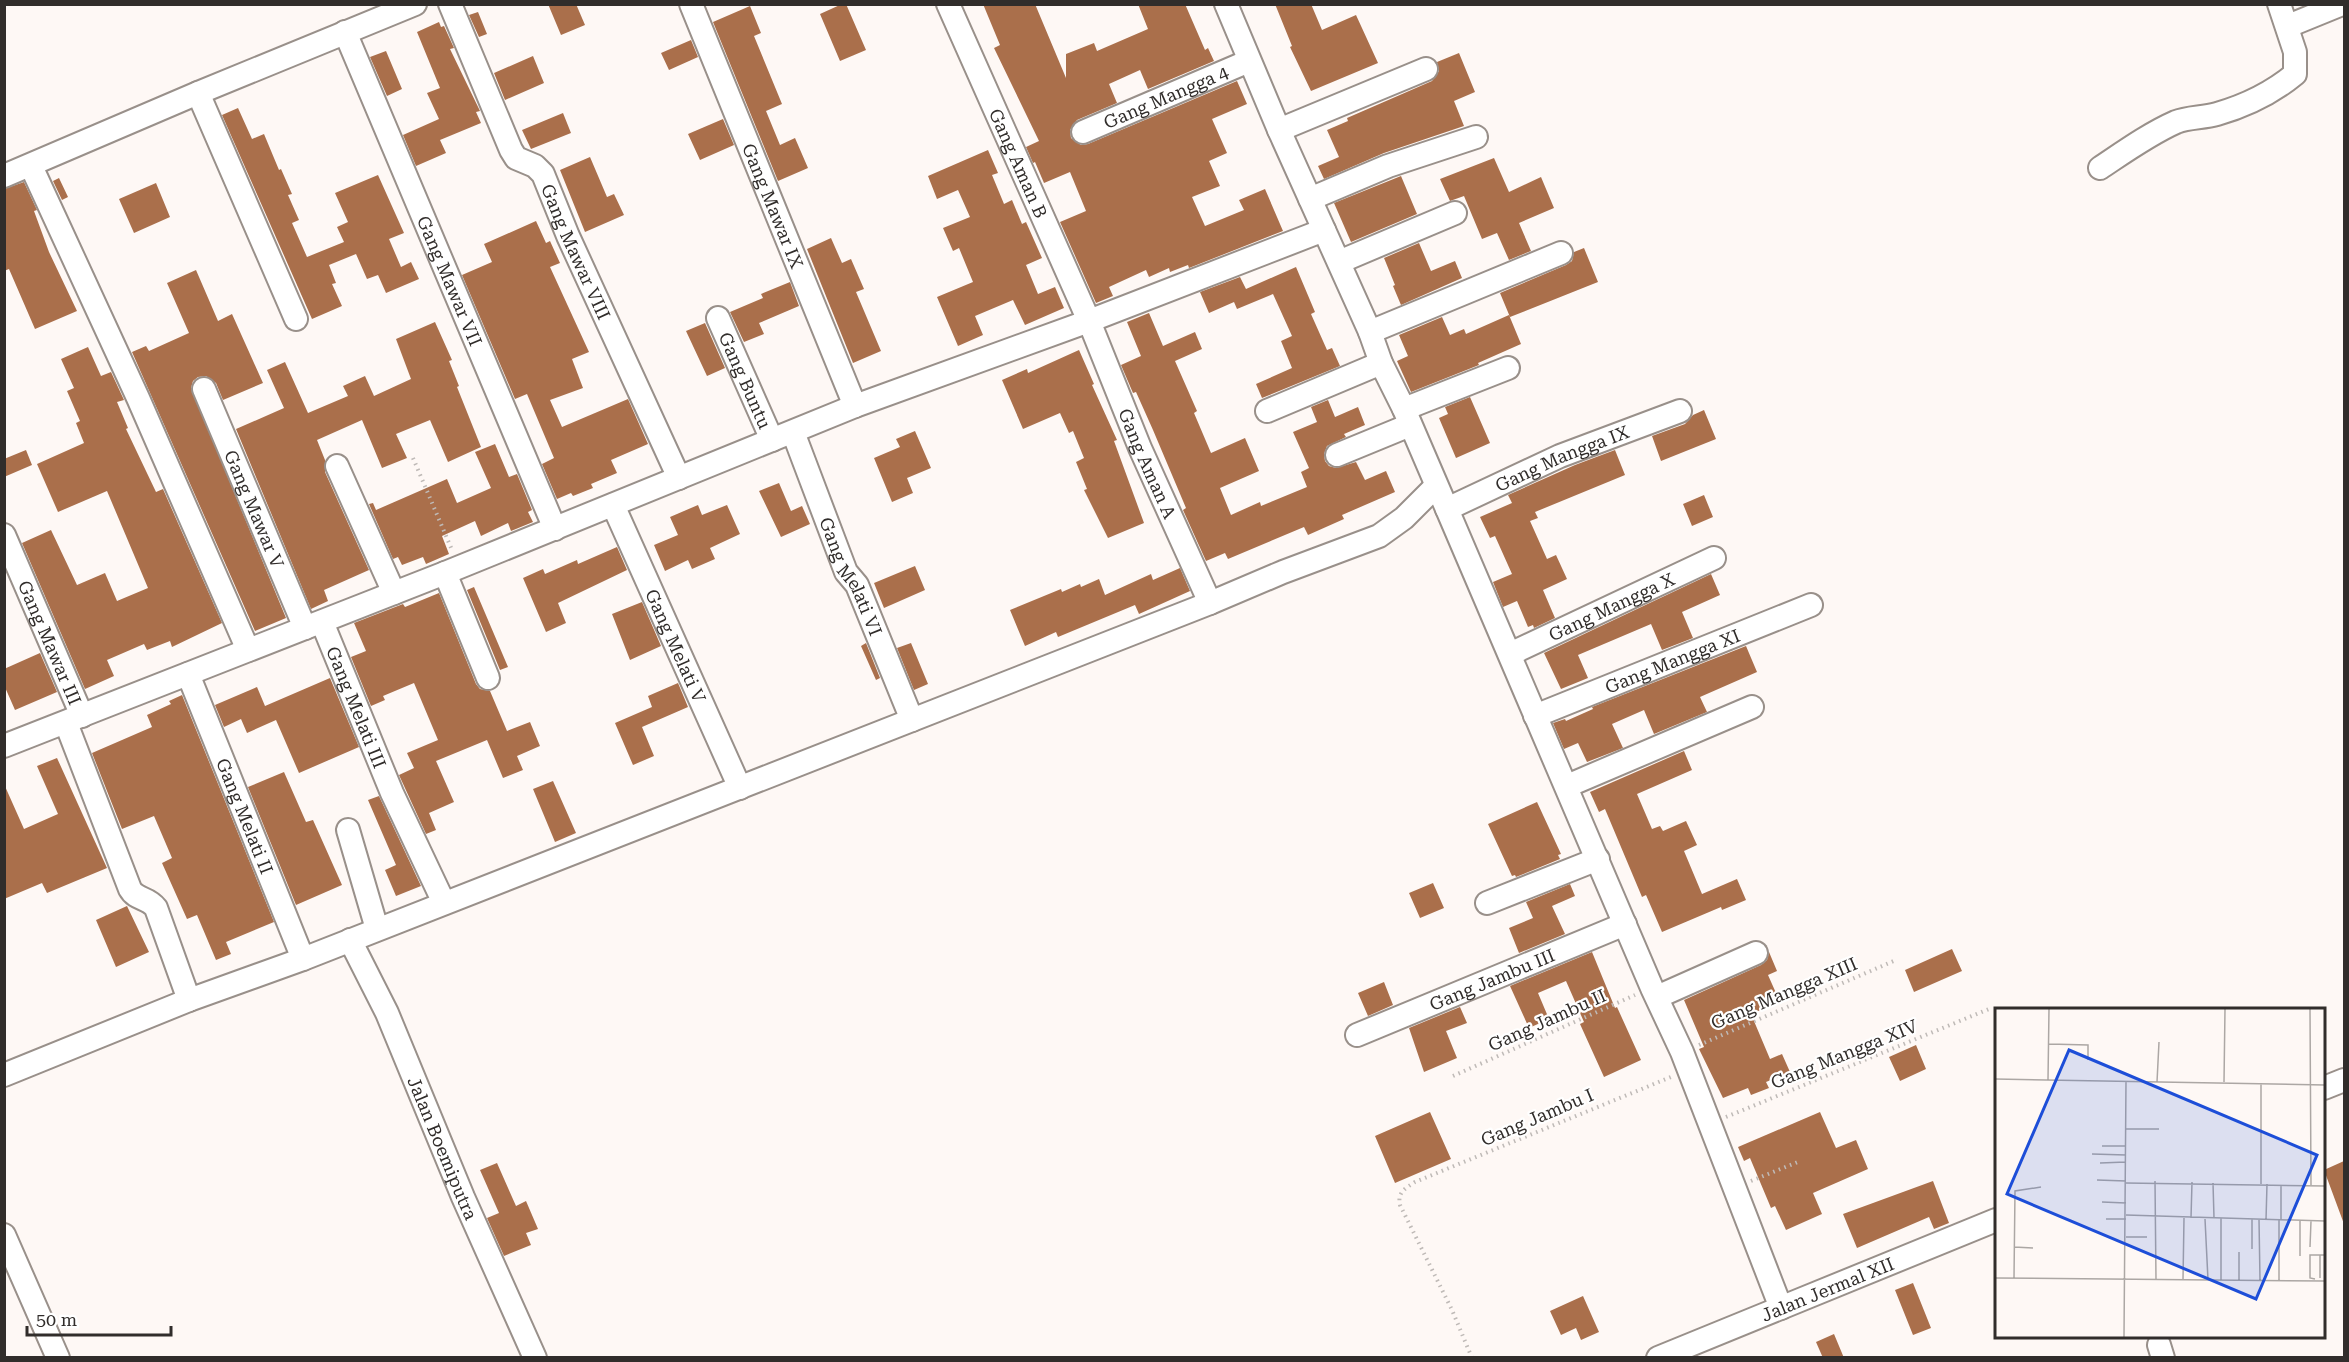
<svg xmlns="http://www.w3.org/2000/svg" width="2349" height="1362" viewBox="0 0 2349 1362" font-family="'Roboto Serif',serif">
	<rect width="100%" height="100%" fill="#fef8f5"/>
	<path fill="#aa6f4b" d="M548,4H576L585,25L561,35Z
		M842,4H846L866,50L840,61L820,14Z
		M983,4H1035L1066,78V54L1094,43L1097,51L1148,29L1138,4H1185L1205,50L1208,48L1214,61L1148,89L1140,70L1109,84L1117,103L1077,120L1070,130L1071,138L1081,145L1088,144L1237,81L1247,104L1212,119L1227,153L1209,161L1220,186L1192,197L1205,226L1244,210L1239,200L1265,189L1283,231L1189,268L1188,265L1170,272L1169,268L1149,277L1146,270L1109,287L1113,296L1096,303L1060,222L1086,211L1070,172L1044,183L1035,162L1033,163L1026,147L1039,141L994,48L1000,45Z
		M1275,4H1311L1322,30L1356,15L1378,63L1311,91L1290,47L1292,46Z
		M750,6L761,33L754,36L782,104L766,111L780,145L795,138L808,168L778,181L713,22Z
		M478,12L487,34L479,37L469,15Z
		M439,22L441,27L444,26L454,48L450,49L480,111L476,112L481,123L440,140L446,153L416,166L403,135L439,119L427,93L440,88L417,32Z
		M691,40L698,57L669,70L661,53Z
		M386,51L402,89L387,96L370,57Z
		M1459,53L1475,92L1454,101L1464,126L1384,153L1324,179L1318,166L1339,157L1327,130L1348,121L1347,118L1432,81L1439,71L1437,62Z
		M533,56L544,83L505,100L494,73Z
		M238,108L252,139L264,134L279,170L281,169L292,194L288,195L299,220L292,223L307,257L344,242L337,227L348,222L335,193L378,175L404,233L389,239L401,267L411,262L419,279L386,293L378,275L367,279L356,254L329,265L336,283L332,284L342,306L312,319L222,115Z
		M563,113L571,133L531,149L522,130Z
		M723,119L734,145L700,160L688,134Z
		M988,150L998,173L992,175L1004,204L1012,200L1022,224L1026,222L1042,258L1026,265L1038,294L1055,287L1064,308L1025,325L1013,300L975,316L983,335L958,346L937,297L973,282L959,248L953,251L943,228L970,217L958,190L937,199L928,176Z
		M590,157L607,197L614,194L624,215L585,232L560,170Z
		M1494,158L1509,192L1541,177L1554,208L1519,223L1531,251L1509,260L1497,233L1482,239L1464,196L1450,201L1440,179Z
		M1401,176L1417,214L1351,242L1334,203Z
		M59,178L68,197L62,200L53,181Z
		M24,182L37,210L34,211L49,252L77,311L35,329L9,269L4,271V189Z
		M156,183L170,217L134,233L119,199Z
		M536,221L546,243L550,241L560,263L550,267L589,352L572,359L583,388L550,400L562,427L628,399L648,444L611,460L617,473L591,484L593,488L573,496L571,493L557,499L542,464L554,458L527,394L515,399L462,275L492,262L484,244Z
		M831,238L842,263L851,259L864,289L856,292L881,351L853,363L807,249Z
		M1419,243L1431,271L1455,261L1462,278L1401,305L1393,286L1395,285L1384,258Z
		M1584,248L1598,282L1510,317L1500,293L1566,265L1572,261L1574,252Z
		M1296,267L1315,312L1311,314L1327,350L1332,348L1340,366L1262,398L1256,384L1292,368L1281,341L1292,336L1273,294L1237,309L1234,302L1209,313L1200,292L1240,277L1246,289Z
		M196,270L218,321L232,314L263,383L223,400L216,383L206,376L198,377L193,381L191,388L286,618L255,631L132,352L146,346L149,351L189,333L167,283Z
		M790,282L799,306L759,323L764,334L744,342L730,312L763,298L761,294Z
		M1149,313L1163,346L1195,332L1202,349L1175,361L1197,411L1194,413L1211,453L1245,438L1259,471L1220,488L1231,515L1260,502L1261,506L1307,487L1301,472L1309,468L1293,432L1317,422L1311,407L1328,400L1335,417L1358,407L1365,425L1344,434L1346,437L1327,446L1324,454L1325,461L1329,466L1336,468L1356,462L1365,480L1386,471L1395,492L1342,515L1344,519L1308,535L1304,527L1228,559L1225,553L1206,561L1183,510L1186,508L1153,430L1136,392L1133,393L1121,365L1141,356L1127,322Z
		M1509,315L1521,344L1478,363L1479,365L1411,392L1397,361L1408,356L1399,335L1442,317L1450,335L1464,329L1466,334Z
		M435,322L452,360L449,361L459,386L457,387L481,447L448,462L430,420L396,434L407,458L382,468L362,420L317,440L325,460V472L369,570L324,590L328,601L311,609L236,429L284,408L267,370L285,362L308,413L348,396L343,386L365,376L374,396L411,379L396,339Z
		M705,323L725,368L707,376L686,331Z
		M88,347L101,376L111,372L124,400L117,402L128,428L126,429L156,492L163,489L222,623L172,647L170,641L147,650L144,644L107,660L114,676L85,689L22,543L51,530L77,585L105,573L117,601L148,588L107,491L58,512L37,464L84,443L76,423L80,421L67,391L74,388L61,359Z
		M1079,350L1094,384L1092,385L1117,440L1114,441L1144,523L1108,538L1084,490L1087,489L1076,462L1084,458L1073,431L1069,433L1060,413L1023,429L1002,380L1027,369L1028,373Z
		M1470,397L1490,443L1456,458L1439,418L1448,414L1445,407Z
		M1704,410L1716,439L1661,461L1652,436L1685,424L1693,415Z
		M915,431L931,468L907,478L913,493L892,502L874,458L900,447L896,439Z
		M495,444L509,477L517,474L532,510L528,512L533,522L511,531L508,523L481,536L475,521L442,536L449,554L426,564L423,557L402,565L398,557L393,559L369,504L373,503L376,510L447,479L457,503L491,488L475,452Z
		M26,450L32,465L4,477V459Z
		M1615,450L1625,475L1535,512L1538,518L1530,521L1547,559L1556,555L1567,579L1543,590L1555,618L1534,628L1533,625L1528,627L1517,601L1503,607L1493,582L1512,574L1495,536L1490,538L1480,517L1512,503L1508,495L1575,465Z
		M779,483L791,511L802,506L810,524L781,537L759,491Z
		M1704,495L1713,517L1692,526L1683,504Z
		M698,505L702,515L727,505L740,534L710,548L715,559L692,569L688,560L665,571L654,545L678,535L670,517Z
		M617,547L627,570L558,603L566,623L546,632L523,578L543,569L545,574L577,560L578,564Z
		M915,566L925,590L884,608L874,583Z
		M1180,568L1190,591L1139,614L1135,605L1058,637L1056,632L1025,646L1010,610L1061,589L1062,592L1080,584L1081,587L1099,579L1105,595L1151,574L1153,580Z
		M1711,574L1720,595L1682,612L1693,638L1662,650L1651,624L1578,655L1588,678L1561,689L1544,653Z
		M474,587L508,667L500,670L467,590Z
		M439,593L476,684L480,689L490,691L507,731L530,722L540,746L517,756L523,770L503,778L487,740L436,761L454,802L429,813L436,830L426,834L399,775L414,768L407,753L438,740L414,683L383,696L385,700L371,706L351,657L366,651L354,623L403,604L405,607Z
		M642,602L661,646L630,660L612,614Z
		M866,643L880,678L876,680L861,646Z
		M911,643L928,684L914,690L897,648Z
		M1746,646L1757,672L1700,697L1707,712L1654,734L1644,710L1612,724L1623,748L1587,762L1578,743L1564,749L1553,723L1565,719L1566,721L1593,709L1592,707Z
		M40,653L57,692L15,710L4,685V669Z
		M330,678L359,747L299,773L276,720L247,733L241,719L224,727L215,705L257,687L265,706Z
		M678,683L688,707L642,727L654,756L633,765L615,723L652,707L648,696Z
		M182,695L274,922L226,942L231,954L216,960L197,915L187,919L162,863L172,858L154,816L122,829L92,753L152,727L147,715L171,704L169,701Z
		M1684,751L1692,770L1637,794L1652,829L1660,826L1663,831L1686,821L1697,845L1684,851L1702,894L1737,879L1746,900L1722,910L1721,907L1662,932L1646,895L1642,897L1605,809L1599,812L1590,792Z
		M57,758L107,868L47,893L42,883L4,899V784L24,829L58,814L37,766Z
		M284,772L306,822L313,820L342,885L296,905L248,787Z
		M553,781L576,833L555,842L533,789Z
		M379,796L421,886L396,896L385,870L396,865L368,800Z
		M1537,802L1561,854L1558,855L1560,859L1516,877L1515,875L1512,876L1488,824Z
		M1433,883L1444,908L1420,918L1409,893Z
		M1570,884L1575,896L1552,906L1565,934L1519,953L1509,928L1533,918L1526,902Z
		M127,906L149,952L116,967L96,920Z
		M1952,949L1962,971L1914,992L1905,970Z
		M1592,952L1615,1008L1617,1007L1641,1060L1604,1077L1580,1024L1584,1022L1566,981L1538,993L1549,1019L1529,1028L1510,986Z
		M1769,952L1777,971L1768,975L1780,1002L1751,1014L1770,1059L1782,1054L1790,1072L1766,1082L1769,1088L1751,1095L1748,1088L1723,1098L1699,1049L1704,1047L1684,1000L1761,965L1767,960Z
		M1384,982L1393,1005L1368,1016L1358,993Z
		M1460,1007L1467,1023L1446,1031L1457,1058L1424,1072L1409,1028Z
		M1916,1045L1926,1069L1900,1081L1889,1057Z
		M1430,1112L1451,1159L1395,1183L1375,1136Z
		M1820,1112L1836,1148L1856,1140L1868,1169L1813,1193L1822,1214L1786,1230L1775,1206L1771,1208L1750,1158L1744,1161L1738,1147Z
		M2344,1161V1224L2324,1170Z
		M497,1163L516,1206L526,1201L538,1229L526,1233L531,1245L504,1256L487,1218L499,1213L480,1170Z
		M1933,1181L1949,1223L1934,1229L1929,1217L1857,1248L1843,1214Z
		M1913,1283L1931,1328L1913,1335L1895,1290Z
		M1583,1296L1599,1332L1581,1340L1576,1328L1561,1335L1550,1311Z
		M1834,1334L1844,1358H1823L1816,1342Z"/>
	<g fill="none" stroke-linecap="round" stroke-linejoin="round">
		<g stroke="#99908a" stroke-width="26">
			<g id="minor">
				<path id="s1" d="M450,4L511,150L516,158L535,166L543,174L568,236L679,478"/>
				<path id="s2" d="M691,4L855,406"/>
				<path id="s3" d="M948,4L1089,321L1140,448L1210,603"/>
				<path d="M1226,4L1279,130L1370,332L1381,363L1404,409L1447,509L1652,988L1682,1052L1781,1308"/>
				<path d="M2288,26L2342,4"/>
				<path id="s4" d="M345,32L555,529"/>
				<path d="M198,93L296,319"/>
				<path d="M1279,130L1426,69"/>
				<path id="s5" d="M1083,132L1249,61"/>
				<path d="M31,166L138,398L248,650"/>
				<path d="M2100,168C2124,152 2149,134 2176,122C2188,117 2203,118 2217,114C2245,106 2272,93 2295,74V52L2279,4"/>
				<path d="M4,176L198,93L415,4"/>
				<path d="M1310,199L1388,166L1476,137"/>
				<path d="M1339,262L1455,213"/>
				<path id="s6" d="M718,318L772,440"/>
				<path d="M1370,332L1561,253"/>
				<path id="s7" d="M204,389L305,628"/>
				<path d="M1404,409L1508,368"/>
				<path d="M1267,411L1381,363"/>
				<path id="s8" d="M793,432L846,572L857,585L912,720"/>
				<path d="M1337,455L1410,425"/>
				<path d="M337,466L394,593"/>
				<path id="s9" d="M613,505L740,788"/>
				<path id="s10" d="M1447,509L1560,456L1680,411"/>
				<path id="s11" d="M4,535L82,716"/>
				<path d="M445,573L488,678"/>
				<path id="s12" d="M322,622L392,793L444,903"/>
				<path id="s13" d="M1510,654L1714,558"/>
				<path id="s14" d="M188,674L303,959"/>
				<path id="s15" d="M1535,716L1811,605"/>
				<path d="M66,723L130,889C136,900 148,897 156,908L189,1000"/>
				<path d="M4,746L445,573L855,406L1089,321L1324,230"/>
				<path d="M1567,786L1752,707"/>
				<path d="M348,830L377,929"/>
				<path d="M1487,903L1598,859"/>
				<path id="s16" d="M350,940L387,1013L463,1197L535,1358"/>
				<path d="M1657,997L1756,953"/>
				<path id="s17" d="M1357,1035L1625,924"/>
				<path d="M4,1075L189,1000L303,959L1210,603L1283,572L1379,536L1404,518L1436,486"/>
				<path d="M2324,1088L2344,1080"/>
				<path d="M4,1235L58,1358"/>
				<path d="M2159,1345L2163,1358"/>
				<path id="s18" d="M1658,1358L1996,1220"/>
			</g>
		</g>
		<path stroke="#bfbab7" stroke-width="4" stroke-dasharray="1.5 4.5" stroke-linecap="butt" d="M413,458L452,550
			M1699,1045L1896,960
			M1453,1076L1635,995
			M1726,1117L1989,1009
			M1751,1181L1798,1162
			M1472,1358L1452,1310L1400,1205C1397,1192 1406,1188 1415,1182L1671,1077"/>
		<use href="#minor" stroke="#fff" stroke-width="22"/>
	</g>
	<g text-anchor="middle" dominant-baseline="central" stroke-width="4.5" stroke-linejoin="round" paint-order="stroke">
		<g font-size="18" fill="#312d2b" stroke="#fff">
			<text stroke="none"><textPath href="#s5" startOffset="90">Gang Mangga 4</textPath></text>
			<text stroke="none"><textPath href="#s3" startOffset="174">Gang Aman B</textPath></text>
			<text stroke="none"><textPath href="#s2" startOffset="218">Gang Mawar IX</textPath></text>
			<text stroke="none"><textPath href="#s1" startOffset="284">Gang Mawar VIII</textPath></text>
			<text stroke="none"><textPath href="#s4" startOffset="270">Gang Mawar VII</textPath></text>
			<text stroke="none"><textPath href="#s6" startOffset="68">Gang Buntu</textPath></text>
			<text stroke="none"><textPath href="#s10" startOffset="126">Gang Mangga IX</textPath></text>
			<text stroke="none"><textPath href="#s3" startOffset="501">Gang Aman A</textPath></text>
			<text stroke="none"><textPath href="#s7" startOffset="130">Gang Mawar V</textPath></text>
			<text stroke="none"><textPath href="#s8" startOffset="156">Gang Melati VI</textPath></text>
			<text stroke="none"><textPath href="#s13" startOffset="112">Gang Mangga X</textPath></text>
			<text stroke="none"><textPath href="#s11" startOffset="117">Gang Mawar III</textPath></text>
			<text stroke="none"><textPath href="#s9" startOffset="154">Gang Melati V</textPath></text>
			<text stroke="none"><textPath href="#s15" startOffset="148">Gang Mangga XI</textPath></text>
			<text stroke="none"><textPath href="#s12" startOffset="92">Gang Melati III</textPath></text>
			<text stroke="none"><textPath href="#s14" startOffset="153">Gang Melati II</textPath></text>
			<text stroke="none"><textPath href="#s17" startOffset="146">Gang Jambu III</textPath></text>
			<text transform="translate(1784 993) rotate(-23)">Gang Mangga XIII</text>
			<text transform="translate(1547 1020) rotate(-24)">Gang Jambu II</text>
			<text transform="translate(1844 1054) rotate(-22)">Gang Mangga XIV</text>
			<text transform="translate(1537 1117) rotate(-23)">Gang Jambu I</text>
			<text stroke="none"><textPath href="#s16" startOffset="228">Jalan Boemiputra</textPath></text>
			<text stroke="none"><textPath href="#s18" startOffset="183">Jalan Jermal XII</textPath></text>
		</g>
	</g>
	<g transform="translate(1995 1008)">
		<rect width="330" height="330" fill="#fef8f5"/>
		<path fill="none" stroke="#aca7a4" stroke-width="1.5" d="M315,1L316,177M54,36L93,37V52M0,71L330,77M53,72L54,1M162,74L164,34M229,74L230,1M266,75V176M130,121H164M107,138H130M97,146L131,147M105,155L131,154M102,172L131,173M160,173L161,272M131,175L330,178M218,175L219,210M286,177V212M107,194L131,195M131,207L330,213M196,210L197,174M111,211H131M210,211L213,272M264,211L265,272M271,212L272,176M284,212V273M305,213V248M131,229H152M19,239L38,240M315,239L316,213M257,241V211M244,244V272M325,247V270M0,270L330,273M19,270L20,183L46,179M320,271L315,270V247H330M188,272L189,210M226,272V210M129,329L131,73"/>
		<path fill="#1d4ed8" fill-opacity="0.15" stroke="#1d4ed8" stroke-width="3" d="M74,42L322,147L261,291L12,186Z"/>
		<rect width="330" height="330" fill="none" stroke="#312d2b" stroke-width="3"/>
	</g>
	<rect width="2349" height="1362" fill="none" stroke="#312d2b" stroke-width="12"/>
	<path d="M27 1326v9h144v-9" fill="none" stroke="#312d2b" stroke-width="3"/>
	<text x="36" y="1326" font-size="18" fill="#312d2b" stroke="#ffffff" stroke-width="4.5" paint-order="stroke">50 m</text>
</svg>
